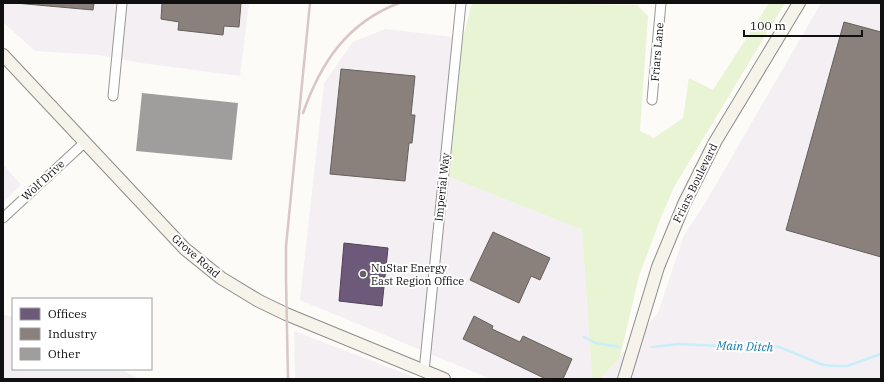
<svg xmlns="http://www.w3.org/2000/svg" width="884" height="382" viewBox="0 0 884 382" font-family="'IBM Plex Serif',serif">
	<rect width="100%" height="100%" fill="#fcfbf7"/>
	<path fill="#f4eff3" d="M3,3H249L240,76L141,63L99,55L35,51L3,22Z
		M821,3H881V379H600L658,313L684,235L704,205Z
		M385,29L463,38L449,177L582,230L592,379H491L300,300L324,83L353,42Z
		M3,164L21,185L3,202Z
		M3,314L13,318V369H119L140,379H3Z
		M294,331L419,379H295Z"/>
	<path fill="#e9f4d5" d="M472,3L637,5L648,16L640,131L654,138L683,118L689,78L713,90L769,3H785L674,187L660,220L639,276L620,357L600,379H592L582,230L449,177L463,38Z"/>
	<path fill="#6d597a" stroke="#51435a" d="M344,243L388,248L382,306L339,301Z"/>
	<path fill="#8a817c" stroke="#655f5c" d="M15,3H94L93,10Z
		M162,3H241L239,27L224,26L223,35L178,30L179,22L161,19Z
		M844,22L881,32V257L786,230Z
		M341,69L415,76L411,115H415L412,143H409L405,181L330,174Z
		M493,232L550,258L540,280L531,276L519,303L470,280Z
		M474,316L493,326L492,329L520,342L523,336L572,359L563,379H546L463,339Z"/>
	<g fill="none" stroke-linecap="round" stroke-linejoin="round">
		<path stroke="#c9eefa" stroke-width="2.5" d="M584,337L596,343L619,347
			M652,347L679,344L721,346L739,345L754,348L771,346L779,347L823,365L836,366H847L881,354"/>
	</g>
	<path fill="#a09e9c" d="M142,93L238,103L232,160L136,151Z"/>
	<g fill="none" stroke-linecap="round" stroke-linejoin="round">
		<g stroke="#969694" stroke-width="11">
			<path id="street" d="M113,96L122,3
				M652,100L661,3
				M3,218L84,143
				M424,371L461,3"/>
		</g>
		<g stroke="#8d8c8b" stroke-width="14">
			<path id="secondary" d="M3,55L185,249L221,278L259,301L286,314L444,379
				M624,379L658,267L684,204L715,142L799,3"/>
		</g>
		<use href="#street" stroke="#fffefe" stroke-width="9"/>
		<use href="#secondary" stroke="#f6f3eb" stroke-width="12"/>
		<path stroke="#dac5c7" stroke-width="2.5" d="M303,113C321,62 347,23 399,3
			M288,379L286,280V246L310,3"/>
	</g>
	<circle fill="#636261" stroke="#fff" stroke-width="1.5" cx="363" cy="274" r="4"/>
	<g text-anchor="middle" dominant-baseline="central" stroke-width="4" stroke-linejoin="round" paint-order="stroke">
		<g font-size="11" fill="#101010" stroke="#fff">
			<text transform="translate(657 52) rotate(-85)">Friars Lane</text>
			<text transform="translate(43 180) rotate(-43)">Wolf Drive</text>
			<text transform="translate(695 183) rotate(-64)">Friars Boulevard</text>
			<text transform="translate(442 187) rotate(-84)">Imperial Way</text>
			<text transform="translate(196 256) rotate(41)">Grove Road</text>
		</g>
		<g font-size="11" fill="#101010" stroke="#fff" text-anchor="start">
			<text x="371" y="268">NuStar Energy<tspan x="371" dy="13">East Region Office</tspan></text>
		</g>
		<g font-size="12" font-style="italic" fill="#0c79af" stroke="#fff">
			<text transform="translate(745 346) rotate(2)">Main Ditch</text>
		</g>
	</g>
	<rect width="884" height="382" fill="none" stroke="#101010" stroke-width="8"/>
	<rect x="12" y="298" width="140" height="72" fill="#ffffff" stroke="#9f9f9f"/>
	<rect x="20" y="308" width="20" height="12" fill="#6d597a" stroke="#9f9f9f"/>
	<text x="48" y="318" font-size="12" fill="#101010">Offices</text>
	<rect x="20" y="328" width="20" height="12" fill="#8a817c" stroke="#9f9f9f"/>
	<text x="48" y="338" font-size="12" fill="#101010">Industry</text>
	<rect x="20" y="348" width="20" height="12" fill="#a09e9c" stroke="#9f9f9f"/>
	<text x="48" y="358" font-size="12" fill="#101010">Other</text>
	<path d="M744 30v6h118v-6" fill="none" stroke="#101010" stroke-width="2"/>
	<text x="750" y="30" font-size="12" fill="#101010" stroke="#ffffff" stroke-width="3" paint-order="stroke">100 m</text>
</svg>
